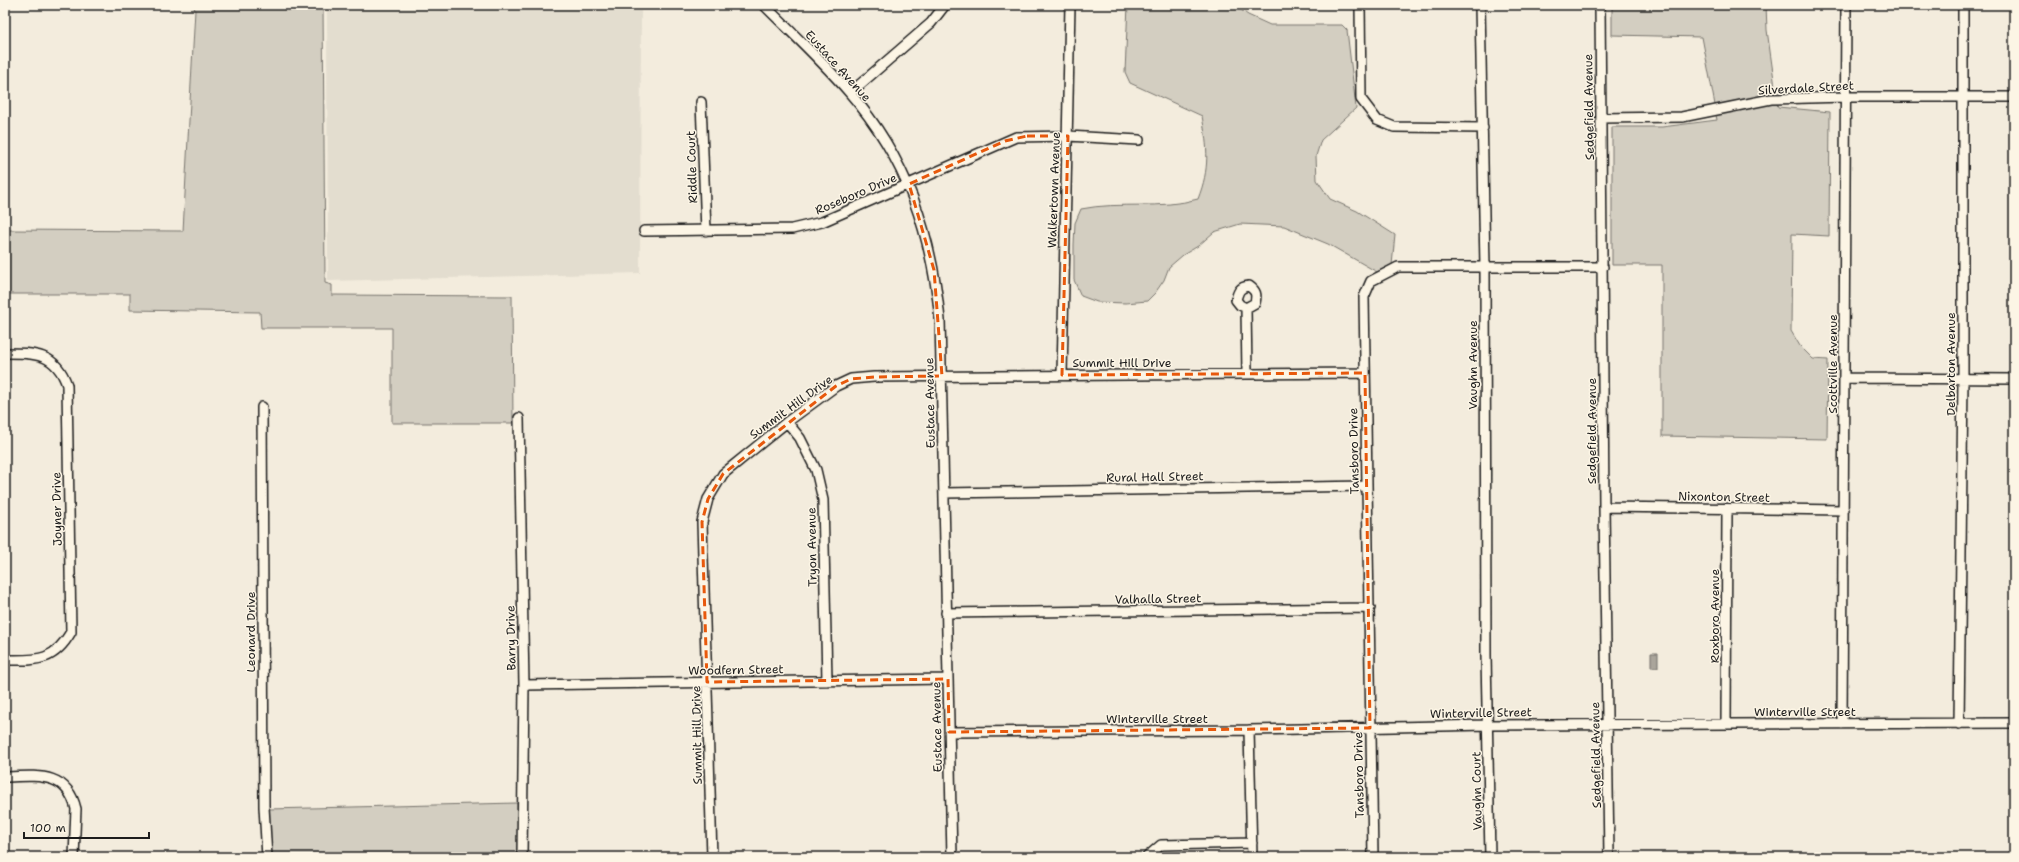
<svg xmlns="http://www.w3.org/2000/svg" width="2019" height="862" viewBox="0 0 2019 862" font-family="'Shantell Sans',sans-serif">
	<rect width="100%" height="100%" fill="#f3ecdd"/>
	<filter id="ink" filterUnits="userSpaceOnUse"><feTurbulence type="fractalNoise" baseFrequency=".025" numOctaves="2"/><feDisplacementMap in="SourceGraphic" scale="8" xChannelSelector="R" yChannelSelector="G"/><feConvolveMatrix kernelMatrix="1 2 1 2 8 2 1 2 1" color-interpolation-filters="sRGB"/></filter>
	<g filter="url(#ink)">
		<path fill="#e3ddcf" d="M327,5H641L640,273L328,281Z"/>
		<path fill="#d3cec1" stroke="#78756e" d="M193,5H323L325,283L332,285V295L512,296L513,423H392V328H261L260,312L130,310V294H5V230L183,231L195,10Z
			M1128,5H1234L1248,15L1270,25H1342L1347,30L1356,108L1321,140L1316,156L1317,180L1330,199L1357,211L1395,235L1392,265L1377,272L1328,244L1284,226L1240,224L1214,232L1198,246L1183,255L1169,267L1164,280L1155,293L1147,301L1126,303L1097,302L1081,296L1074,280V245L1075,223L1081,209C1120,201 1160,210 1198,199C1210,168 1208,149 1202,116L1130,83L1125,72Z
			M1612,5H1766L1767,30L1776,94L1715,105L1702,37L1612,35Z
			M1771,104H1777L1778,107L1830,112L1829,236L1792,234L1791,331L1800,346L1813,359L1828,360L1827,439L1662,436V265H1612V127H1662L1717,120L1716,115Z
			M517,803L518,857H271L269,809Z"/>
		<path fill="#aaa59b" stroke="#716e68" d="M1651,653H1658V667H1651Z"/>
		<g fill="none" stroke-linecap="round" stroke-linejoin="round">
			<g stroke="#1c1c1c" stroke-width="12">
				<path id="minor" d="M764,5C793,34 823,62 849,92C907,158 932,235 940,320L952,857
					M1360,5L1361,99L1377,120L1394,127L1483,128
					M1480,5L1485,267L1486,656L1490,857
					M1600,5L1604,507L1609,857
					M850,93L931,23L945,5
					M701,102L706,231
					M1601,118L1682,117L1771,99L1846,97H2014
					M644,231L792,229L822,222L1016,137L1068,136L1139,140
					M1246,308L1240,305L1236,300C1238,291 1240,287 1249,286C1256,291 1257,294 1255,303L1246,308L1247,374
					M5,353C35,353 56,353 67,385L71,632C53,663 36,660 5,660
					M1062,375L1070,5
					M1845,378L2014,379
					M262,407L264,807L267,857
					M519,418L524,685L522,857
					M787,422L800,438L816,470L823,500L827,681
					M944,493L1366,486
					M1604,507L1844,510
					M946,613L1370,608
					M524,685L948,679
					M1726,724L1727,509
					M1842,724L1846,5
					M1959,724L1963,379V5
					M1249,730L1252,857
					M949,732L1249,730L1488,725L2014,723
					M5,777C36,776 67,771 76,809L74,857
					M712,857L702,522L708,499L723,474L787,422L836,386L851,379L874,377L1365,373
					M1147,857L1161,845L1252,843
					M1373,857L1364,297L1371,281L1398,267H1603"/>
			</g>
			<use href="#minor" stroke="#fcf5e5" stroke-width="9"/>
		</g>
	</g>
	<path fill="none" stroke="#e8590c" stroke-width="3" stroke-dasharray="8 5" stroke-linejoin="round" d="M1027,136H1068L1062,375L1365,373L1370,728L949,732L948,679L707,682L702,522L708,499L723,474L836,386L851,379L874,377L942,376L934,270L909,184L1005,141Z"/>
	<g text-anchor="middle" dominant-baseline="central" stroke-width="3" stroke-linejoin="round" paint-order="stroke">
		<g font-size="12" fill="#1c1c1c" stroke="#fcf5e5">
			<text transform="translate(838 66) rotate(48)">Eustace Avenue</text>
			<text transform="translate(1806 88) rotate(-3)">Silverdale Street</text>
			<text transform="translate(1589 107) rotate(-91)">Sedgefield Avenue</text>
			<text transform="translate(692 167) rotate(-92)">Riddle Court</text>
			<text transform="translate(1054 190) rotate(-88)">Walkertown Avenue</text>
			<text transform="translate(856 194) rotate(-23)">Roseboro Drive</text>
			<text x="1122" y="363">Summit Hill Drive</text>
			<text transform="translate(1833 364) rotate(-90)">Scottville Avenue</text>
			<text transform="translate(1951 364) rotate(-90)">Delbarton Avenue</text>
			<text transform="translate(1473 365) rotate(-90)">Vaughn Avenue</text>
			<text transform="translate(930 403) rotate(-91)">Eustace Avenue</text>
			<text transform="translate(791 407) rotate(-36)">Summit Hill Drive</text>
			<text transform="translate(1592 431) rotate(-90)">Sedgefield Avenue</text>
			<text transform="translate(1354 451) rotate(-91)">Tansboro Drive</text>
			<text transform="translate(1155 477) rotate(-1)">Rural Hall Street</text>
			<text transform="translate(1724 497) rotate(1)">Nixonton Street</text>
			<text transform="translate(57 509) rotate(-91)">Joyner Drive</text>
			<text transform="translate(812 547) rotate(-91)">Tryon Avenue</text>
			<text transform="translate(1158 599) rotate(-1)">Valhalla Street</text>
			<text transform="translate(1715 616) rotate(-90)">Roxboro Avenue</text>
			<text transform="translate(251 632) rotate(-90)">Leonard Drive</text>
			<text transform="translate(511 638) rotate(-91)">Barry Drive</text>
			<text transform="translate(736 670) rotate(-1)">Woodfern Street</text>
			<text x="1805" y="712">Winterville Street</text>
			<text transform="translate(1481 713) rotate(-1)">Winterville Street</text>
			<text x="1157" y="719">Winterville Street</text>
			<text transform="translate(937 727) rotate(-91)">Eustace Avenue</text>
			<text transform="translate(697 735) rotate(-91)">Summit Hill Drive</text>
			<text transform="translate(1596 755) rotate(-91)">Sedgefield Avenue</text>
			<text transform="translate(1359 775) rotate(-91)">Tansboro Drive</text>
			<text transform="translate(1477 791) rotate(-91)">Vaughn Court</text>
		</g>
	</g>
	<rect width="2019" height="862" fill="none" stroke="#fcf5e5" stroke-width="20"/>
	<rect x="10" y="10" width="1999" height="842" fill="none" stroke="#1c1c1c" stroke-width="1.5" filter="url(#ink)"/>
	<path d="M24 832v6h125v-6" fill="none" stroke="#1c1c1c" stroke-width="2"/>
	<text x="30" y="832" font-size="12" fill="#1c1c1c" stroke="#fcf5e5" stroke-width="3" paint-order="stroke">100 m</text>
</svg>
